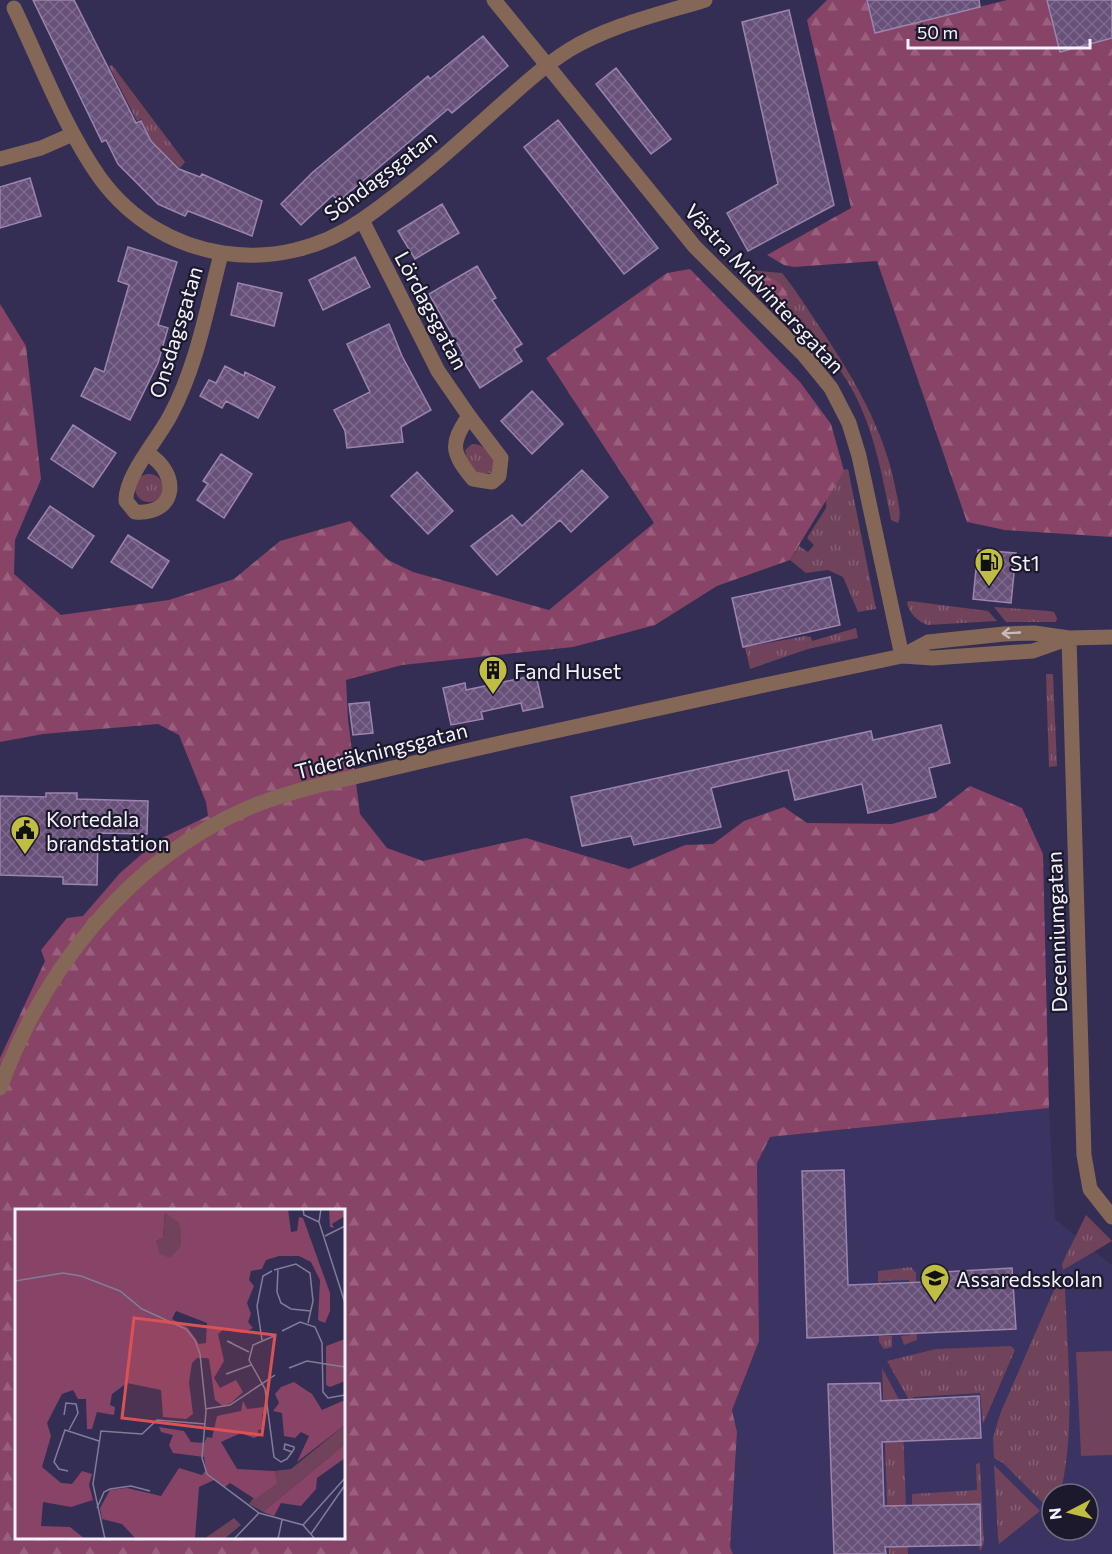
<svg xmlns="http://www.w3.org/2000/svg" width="1112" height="1554" viewBox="0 0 1112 1554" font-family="Commissioner,sans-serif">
	<defs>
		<pattern id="grass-tufts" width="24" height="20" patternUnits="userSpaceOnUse" patternTransform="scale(1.5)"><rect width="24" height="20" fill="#70435a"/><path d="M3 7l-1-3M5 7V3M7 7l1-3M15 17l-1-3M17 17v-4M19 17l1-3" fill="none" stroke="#855f73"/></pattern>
		<pattern id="forest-firs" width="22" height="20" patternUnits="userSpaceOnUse" patternTransform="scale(1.5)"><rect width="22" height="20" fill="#874466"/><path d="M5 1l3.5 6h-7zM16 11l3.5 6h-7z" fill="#995f7d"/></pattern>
		<pattern id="building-cross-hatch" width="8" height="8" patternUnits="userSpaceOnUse" patternTransform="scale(1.5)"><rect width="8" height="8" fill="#675178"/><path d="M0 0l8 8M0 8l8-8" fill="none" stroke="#7d6a8c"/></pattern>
	</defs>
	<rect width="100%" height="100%" fill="#342e54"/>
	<path fill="#3b3361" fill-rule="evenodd" d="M1049,1108L1055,1219L1112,1265V1554H733L730,1547L737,1432L732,1410L759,1341L757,1163L770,1137ZM1052,1494H1088V1530H1052Z"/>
	<path fill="url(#grass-tufts)" d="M112,65L185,162L180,168L151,140L141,119L137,121L109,66Z
		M738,269L782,273C795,289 807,308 819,326C853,377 885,430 896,491C898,501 902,514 898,523L891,520C881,469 872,417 842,373C823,346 798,326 775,303L778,305L765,276L748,277Z
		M472,444C483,443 494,455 496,465L492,473H478L467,460L465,450Z
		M848,469L876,609L858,612L843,577L828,570L806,573L790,560L799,546L808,552L814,545L807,538L826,508L827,473Z
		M135 488a14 14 0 1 1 28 0a14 14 0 1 1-28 0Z
		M910,601L988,611L997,621L927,625C917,620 909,614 907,602Z
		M994,607L1049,611L1054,612L1057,618L1056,622H1006Z
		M856,628L858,638L808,649L750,669L745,647L805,636L811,637L812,641Z
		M1046,674H1053L1057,766L1049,767Z
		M1086,1215L1112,1241L1063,1270L1062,1264Z
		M911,1267L916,1273L917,1340L904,1345L901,1336L911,1335L909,1280L881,1281L882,1336H892V1347L884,1349L879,1342L878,1271Z
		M1062,1284L1065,1286C1067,1354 1076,1425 1061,1491L1052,1494V1499L1045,1505L1003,1463L994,1458L993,1438L1000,1414L1054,1290Z
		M1011,1346L1015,1350L983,1424L980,1393L913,1397L914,1441L909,1400L887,1361L936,1349Z
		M882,1368L902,1405L908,1554H889Z
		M980,1463L984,1543L980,1552L979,1546L982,1545L981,1503L912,1505V1494L977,1490L976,1464Z
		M994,1465L1040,1511L999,1544L998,1537Z"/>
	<path fill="url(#forest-firs)" fill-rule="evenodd" d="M827,0H867L875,33L1007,0H1047L1060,51L1112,38V537L1005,530L967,522L877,261L794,267L784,265L767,255L851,208L807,20Z
		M690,269L800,382L831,424L844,471L790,560L717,586L655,625L573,647L402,665L346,680L348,720L360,814L387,848L423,861L526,838L629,869L685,845L713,844L744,821L784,807L807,823L892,824L936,812L970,786L1022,808L1043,854L1049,1108L770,1137L757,1163L759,1341L732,1410L737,1432L730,1547L733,1554H0V1058L45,961L41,950L67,918L83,916L120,873L158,840L208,816L206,802L179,735L158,724L43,734L0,742V304L26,346L41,479L15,540L14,574L61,615L169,600L234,579L280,541L350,521L388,560L413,572L549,610L654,523L546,358L667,273ZM16,1210H344V1538H16Z
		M748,277C770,276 781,277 789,299L786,303H775Z"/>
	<path fill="#70435a" d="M1112,1351V1455L1081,1456L1076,1352Z"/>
	<path fill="url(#building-cross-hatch)" stroke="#9b84ae" stroke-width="1.5" d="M33,0H74L136,123L141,121L151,141L179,169L200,177L202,174L262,201L252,236L188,211L185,216L158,204L118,164L106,140L102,142Z
		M867,0H979L980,7L875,33Z
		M1047,0H1112V38L1060,52Z
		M789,10L834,205L748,251L727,213L778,184L742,22Z
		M483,36L508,66L452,113L448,109L338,202L333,195L301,225L281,204L313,172L428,76L430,79Z
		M616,68L671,139L651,154L596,84Z
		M558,120L658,248L624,274L524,147Z
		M30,178L41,216L0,228V187Z
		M442,204L459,233L415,259L398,231Z
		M128,247L177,262L158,325L168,328L158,363L130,420L81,396L95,368L104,372L129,285L118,281Z
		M355,257L370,287L323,310L309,280Z
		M477,266L496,298L492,300L522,344L514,349L522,361L480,388L460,356L463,354L429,294Z
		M238,283L282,293L274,326L231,315Z
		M389,324L402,356L431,410L401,427L403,442L347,448L345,431L334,410L370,392L347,344Z
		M225,366L244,376L245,372L275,387L258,418L226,401L222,408L200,396L209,380L216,383Z
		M532,391L563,424L532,454L501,421Z
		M73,425L116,453L93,487L51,459Z
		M221,454L252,474L224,518L197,500L208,484L203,481Z
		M582,470L608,497L571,532L560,520L497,575L471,546L512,515L522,526Z
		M417,472L453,511L428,534L391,496Z
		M50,506L94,536L72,568L28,538Z
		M128,535L169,561L152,588L111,562Z
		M978,550L1016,553L1011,603L973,599Z
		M830,577L840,625L743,647L732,598Z
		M536,675L543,707L523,711L521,703L481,712L483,719L451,725L443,688L465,683L466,690Z
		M369,702L373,733L353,735L349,704Z
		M941,725L950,763L929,768L936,797L868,813L862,784L795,800L788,770L711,788L721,827L634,845L631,836L582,846L571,797L871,731L873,740Z
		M46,793H77V799L148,801L147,834L98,833L97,885L63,884V877L0,875V796L46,797Z
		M844,1170L848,1285L925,1282V1273L1012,1268L1016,1329L807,1338L802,1171Z
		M880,1383L881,1401L979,1396L981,1438L882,1442L884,1506L980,1504L981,1545L885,1547L886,1554H834L828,1384Z"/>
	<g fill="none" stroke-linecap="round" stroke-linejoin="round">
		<path stroke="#856757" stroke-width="15" d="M494,0L695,247L804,355L831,388L849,423L859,456L902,656
			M14,8C41,64 64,127 100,178C162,263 278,279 362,220C409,187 453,148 495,110C519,89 542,67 569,50C610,25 660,14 705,0
			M0,159L41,148L73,134
			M362,220L438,371L469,416C449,445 452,453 473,479L492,482L499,476L501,458L469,416
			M148,454C180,473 178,515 135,512L126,501C125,476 158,439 170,416C197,366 207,308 221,254
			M1069,638L1084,1155L1090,1189L1112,1217
			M902,656L933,658L1033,651L1067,639
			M0,1088C43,970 129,860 246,809C283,793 324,784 363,775C418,762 473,749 528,737C653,709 777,682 902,656L928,642L1004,634L1034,633L1069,638L1112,637"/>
	</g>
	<defs><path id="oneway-shaft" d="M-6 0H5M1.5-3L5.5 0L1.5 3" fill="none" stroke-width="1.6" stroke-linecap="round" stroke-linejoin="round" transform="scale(1.5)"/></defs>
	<use stroke="#c8bbbb" href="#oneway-shaft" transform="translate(1011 633) rotate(177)"/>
	<defs>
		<g id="fuel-pin" transform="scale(1.5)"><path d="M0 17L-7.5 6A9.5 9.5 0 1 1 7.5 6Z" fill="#bfbe42" stroke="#1b192b"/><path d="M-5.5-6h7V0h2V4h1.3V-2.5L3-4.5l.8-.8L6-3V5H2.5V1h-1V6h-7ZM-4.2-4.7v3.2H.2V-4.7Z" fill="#111"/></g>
		<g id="building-pin" transform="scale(1.5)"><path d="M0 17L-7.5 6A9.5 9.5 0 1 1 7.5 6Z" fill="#bfbe42" stroke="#1b192b"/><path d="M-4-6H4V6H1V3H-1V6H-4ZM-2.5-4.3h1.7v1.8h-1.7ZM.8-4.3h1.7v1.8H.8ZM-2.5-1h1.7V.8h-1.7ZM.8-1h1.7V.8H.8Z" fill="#111"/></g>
		<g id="civic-pin" transform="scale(1.5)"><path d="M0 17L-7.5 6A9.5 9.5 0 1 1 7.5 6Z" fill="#bfbe42" stroke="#1b192b"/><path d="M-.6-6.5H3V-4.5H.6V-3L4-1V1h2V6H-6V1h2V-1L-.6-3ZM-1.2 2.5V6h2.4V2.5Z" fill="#111"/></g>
		<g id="school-pin" transform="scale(1.5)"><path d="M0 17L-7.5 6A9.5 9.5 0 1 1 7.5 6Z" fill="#bfbe42" stroke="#1b192b"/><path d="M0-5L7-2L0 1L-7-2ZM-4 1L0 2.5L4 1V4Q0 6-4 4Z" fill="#111"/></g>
	</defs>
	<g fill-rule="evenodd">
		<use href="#fuel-pin" x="989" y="562"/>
		<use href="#building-pin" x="493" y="670"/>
		<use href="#civic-pin" x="25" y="830"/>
		<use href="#school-pin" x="935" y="1278"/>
	</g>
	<g text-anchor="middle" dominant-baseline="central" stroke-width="4.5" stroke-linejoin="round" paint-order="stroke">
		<g font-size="21" fill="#f4f3fd" stroke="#1b192b">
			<text transform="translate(380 175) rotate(-37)">Söndagsgatan</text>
			<text transform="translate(765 288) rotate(47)">Västra Midvintersgatan</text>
			<text transform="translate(432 310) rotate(62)">Lördagsgatan</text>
			<text transform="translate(175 332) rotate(-73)">Onsdagsgatan</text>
			<text transform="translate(381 750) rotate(-14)">Tideräkningsgatan</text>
			<text transform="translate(1056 932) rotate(-92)">Decenniumgatan</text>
		</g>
		<g font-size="21" fill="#f4f3fd" stroke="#1b192b" text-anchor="start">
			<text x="1010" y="562">St1</text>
			<text x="514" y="670">Fand Huset</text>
			<text x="46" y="818">Kortedala<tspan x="46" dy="24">brandstation</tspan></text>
			<text x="956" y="1278">Assaredsskolan</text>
		</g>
	</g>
	<g transform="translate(15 1209)">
		<rect width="330" height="330" fill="#342e54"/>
		<path d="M330,216V235L248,303L234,295L259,262L276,260ZM219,309L226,316L209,330H189Z" fill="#70435a"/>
		<path d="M0,0H273L276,23L282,22L284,8L288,9L315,84V102L310,114L303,111L305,71L296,53L284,47H264L251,51L247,60L236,62L234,71L239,77L232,94L236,105L233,113L238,119L228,124L208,121L203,125L209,152L199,169L205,179L221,171L228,183L216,194L208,197L200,191L194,150L191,149H182L177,154L174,173L178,205L171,210L148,208L146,181L112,174L97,185L95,196L100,198L99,206L82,203L77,220H72L71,190H63L58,181L47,185L32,214L36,227L27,258L46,274L57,275L67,262L77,265L74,276L78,291L56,298L28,293L26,317L55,318L70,330H0ZM150,4L164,16L166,37L141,32L148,29ZM161,102L192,114L191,134L184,135L173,119L157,110ZM314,0H330V7L317,15L319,19L315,18ZM330,130V172L315,178L311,176V137ZM279,173L297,185L307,201L330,191V216L282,253L294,227L286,223L280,229L269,227L267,204L258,202L264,194L260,185L266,178ZM228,192L232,200L249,198L253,204L247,205L249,220L243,221L244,227L239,229L226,224L206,233L222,260L259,262L262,274L240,290L215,274L210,278L199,271L184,278L180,330H121L107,315L87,310L85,299L95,281L112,279L146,287L164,259L187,266L191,261L189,248L158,244L154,236L158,226L146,223L144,218L169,222L176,233L189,234L192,228L197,229L202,207L226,202ZM330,235V249L302,269L301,280L286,297L266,294L259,307L248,303Z" fill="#874466" fill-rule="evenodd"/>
		<path d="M150,4L164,14L166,22V37L155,49L145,45L141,32L148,29Z" fill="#70435a"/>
		<path fill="none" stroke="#817d98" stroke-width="1.5" d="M288,0L289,6L304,13M306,0L304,13L330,94M310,27L330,17M263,60L262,83L266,94L276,100L296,102M259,61L281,55L295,64L298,92L293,114M0,72L48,64L66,67L105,82L127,100L171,120L180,131L185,145L191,202L187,249L192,265L244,304L288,316L300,330M267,122L285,113L300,118L307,134L308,183L313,189L330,186M259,127L238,136L234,151L250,180L259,248L266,253L272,250L277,243L279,240V238L270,235L269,240L277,243M247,131L242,97L248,67L257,62M217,134L212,132L234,143M274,159L292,152L330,158M217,163L211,165L236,156M190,200L215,196L260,166M49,206L51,194L61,195L63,204L54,221M53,262L44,260L39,253L50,221L84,232M82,299L89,283L95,280L116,277L135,282M288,316L330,269M296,325L330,276M90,330L78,275L86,222L127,225L142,211L190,215M219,330L244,304M263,330L267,311"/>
		<path fill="#dc5153" fill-opacity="0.15" stroke="#dc5153" stroke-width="3" d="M119,109L260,126L247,226L107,209Z"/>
		<rect width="330" height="330" fill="none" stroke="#f4f3fd" stroke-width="3"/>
	</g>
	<g transform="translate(1070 1512) rotate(263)"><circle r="28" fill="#1b192b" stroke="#72707f" stroke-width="1.5"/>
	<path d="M0-4.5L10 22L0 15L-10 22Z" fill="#bfbe42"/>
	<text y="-9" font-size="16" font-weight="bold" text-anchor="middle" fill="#f4f3fd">N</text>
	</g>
	<path d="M908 39v9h182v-9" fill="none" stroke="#f4f3fd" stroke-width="3"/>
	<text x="917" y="39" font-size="18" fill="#f4f3fd" stroke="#1b192b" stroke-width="4.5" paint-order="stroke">50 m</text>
</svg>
